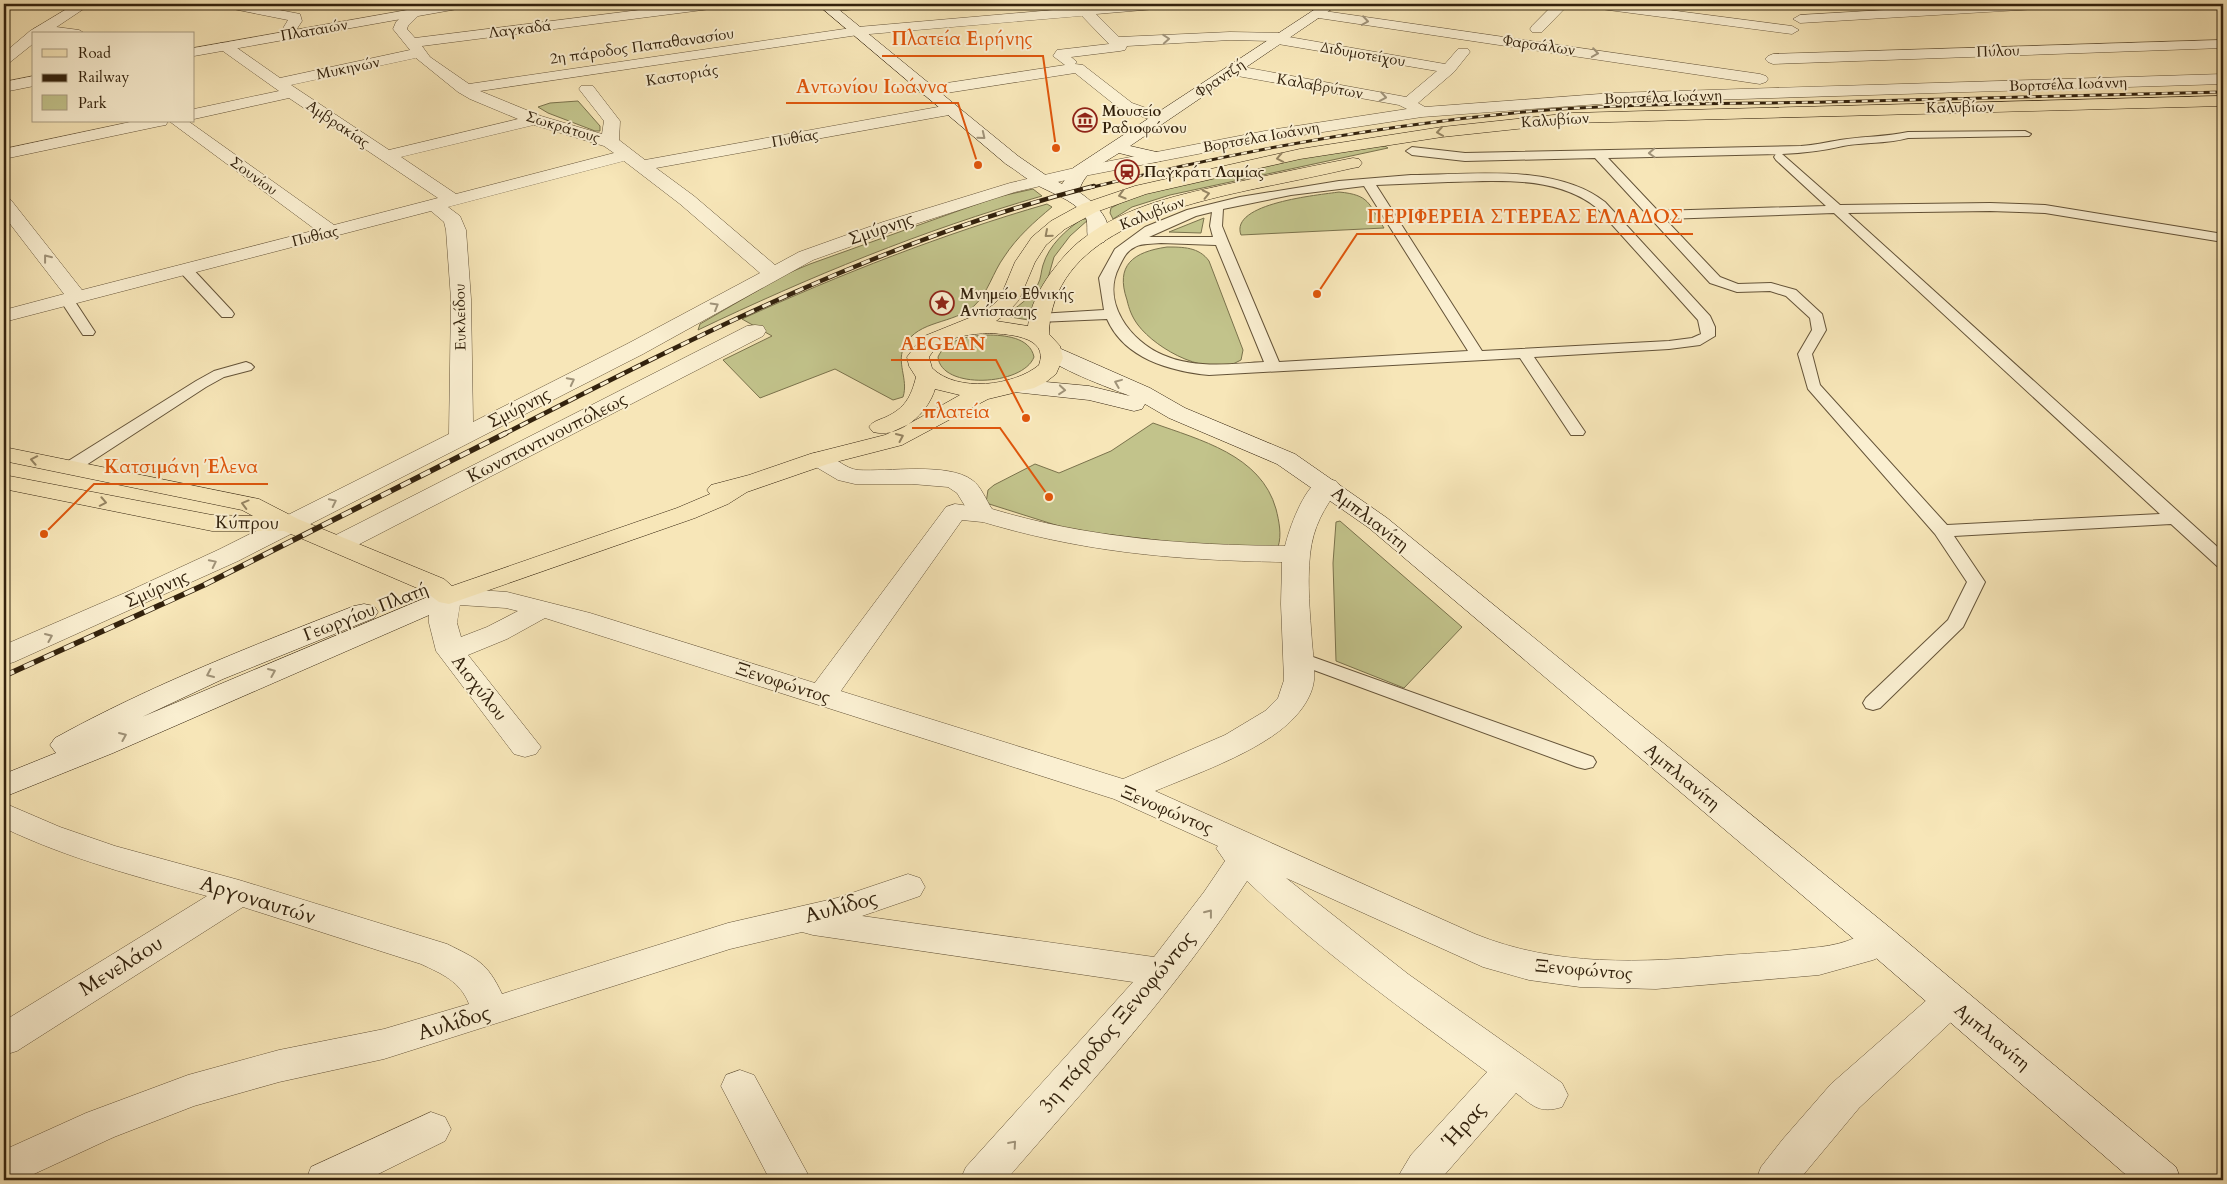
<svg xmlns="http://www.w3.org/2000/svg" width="2227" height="1184" viewBox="0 0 2227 1184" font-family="Cardo,serif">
	<rect width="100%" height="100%" fill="#f7e6b8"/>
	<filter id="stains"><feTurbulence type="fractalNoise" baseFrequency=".004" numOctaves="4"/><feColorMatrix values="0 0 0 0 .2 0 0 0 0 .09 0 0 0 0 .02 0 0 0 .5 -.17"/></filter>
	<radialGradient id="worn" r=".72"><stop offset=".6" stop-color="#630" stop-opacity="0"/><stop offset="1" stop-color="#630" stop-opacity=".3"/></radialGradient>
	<path fill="#c2c38b" stroke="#7a724c" d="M578,101L600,126V131H595L548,113L538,107L550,103Z
		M1385,146L1388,148L1170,195L1132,207L1113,219L1110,213L1111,208C1137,192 1172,187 1202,180C1262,166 1324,149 1385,146Z
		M1033,189L1042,196C923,230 809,277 698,330L700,324L786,274L810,264L997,197Z
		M1339,192C1370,195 1368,203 1384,228L1241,235C1229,203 1319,195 1339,192Z
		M1047,204L1052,207C1034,222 1017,237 1004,257C993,272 988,293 974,306C954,324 918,320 905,345C895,362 909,379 903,397L893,400L835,369L760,398L723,360L772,336L742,319C841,274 943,234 1047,204Z
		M1204,218L1201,233L1169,232Z
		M1082,219H1089L1070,236L1054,257L1046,285L1036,298L1029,320L1004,316C1016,308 1032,297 1038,284C1041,279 1041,271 1043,265C1049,245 1066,230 1082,219Z
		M1167,247C1183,247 1199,247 1209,261L1243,350L1241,360C1210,379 1157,350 1138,325C1132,317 1129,309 1127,300C1115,265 1133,252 1167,247Z
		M987,335C1004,335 1030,337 1034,357C1023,386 941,390 938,357C946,339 969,336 987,335Z
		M1153,423C1200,440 1261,455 1276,509C1279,521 1282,535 1278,547L1198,545L1088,532L1084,534L986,503L988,490L994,485L1035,464L1059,473L1111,451Z
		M1340,521L1462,627L1404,688L1336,661L1333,563L1336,522Z"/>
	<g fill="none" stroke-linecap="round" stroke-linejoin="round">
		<g stroke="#645338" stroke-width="2">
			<path id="service" d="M2025,131L2031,134L2029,136L1908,138C1887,144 1864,142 1843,146C1822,151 1803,153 1782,154L1840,205L1990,203L2045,205L2223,234V242L2045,213L1990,211L1848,213L2223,552V567L2217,566L2171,524L1954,536L1985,582L1963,627L1880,708L1873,710L1866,708L1863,703L1866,698L1948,620L1967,582L1935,534L1808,389L1798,354L1812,330L1810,318L1786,296L1770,291L1737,292L1710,283L1595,158L1465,161L1412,155L1406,151L1412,147L1465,153L1801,146C1815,145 1827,142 1840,140C1863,136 1886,137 1908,132ZM1776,154L1774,157L1776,160L1826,206L1658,211L1608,158L1778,154ZM1834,213L2160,514L1947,525L1820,385L1812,354L1826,330L1822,314L1796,290L1771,283L1738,284L1720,277L1665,219Z
				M1411,175C1472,175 1555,163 1605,202L1710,316L1715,327V336L1700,345L1669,349L1534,357L1585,432L1583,435H1571L1520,358L1209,375C1169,371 1124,358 1107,319L1039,322L1032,318L1039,314L1104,310L1099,278L1115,249L1145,227L1187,210L1240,197L1339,181ZM1448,182C1497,181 1556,175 1597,208L1698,320L1701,334L1692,338L1669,341L1482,351L1376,185ZM1364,186L1468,351L1279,362L1228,241L1222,226L1223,209L1291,195ZM1212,212L1210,226L1213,237H1149L1196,216ZM1161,243L1216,245L1264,362C1230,364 1195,369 1163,355C1130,341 1101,302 1119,267C1123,259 1126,251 1135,247C1142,243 1153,244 1161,243Z
				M185,265L190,266L232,311L234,314L232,317H222L180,272L178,269L180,266Z
				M67,296L72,297L95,332L93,335H83L81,332L60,300Z
				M246,362L251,364L254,367L251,370L224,377L206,387L77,471H65L63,467L65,463L196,381L214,371Z
				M1299,652L1593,757L1596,762L1593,767L1585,769L1577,767L1292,662L1289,658L1292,654Z"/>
		</g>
		<g stroke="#645338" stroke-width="1">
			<path id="pedestrian" d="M955,504L991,509L995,514L991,519L982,522L962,520L833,702L822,705L811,702L807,695L811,688L946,507Z"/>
		</g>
		<g stroke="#645338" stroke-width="1">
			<path id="minor" d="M221,4H248L295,13L300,14L302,21L291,38L286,39L279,35L288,20L228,8Z
				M415,4H430L408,26L407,29L415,38L687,4H725L718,8L422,46L430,57L469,84L858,27L1122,4H1174L1172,7L1167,8L1096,14L1119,37L1230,32L1282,33L1287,34L1289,37L1445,64L1458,49H1468L1470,52L1454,72L1418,103L1425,107L1613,93L2223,74V84L1613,103L1422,117L1270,140L1079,177L1015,192L897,230L813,260L643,354L238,561L14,662L4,665V645L127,592L220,549L449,434L451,299L446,230L444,222L431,211L4,322V310L64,294L4,216V199L11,200L82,290L316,230L169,121H188L334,225L438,198L289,98L194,119V109L279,91L220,49L218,46L220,43H230L280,78L410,50L393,29L396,22ZM1082,16L1109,44L1057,50L1053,56L1065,65L927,86L921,88L919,91L921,94L927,96L1075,73L1120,109L1160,123L1166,121L1168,118L1166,115L1132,103L1083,65L1075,64L1077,62L1071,57L1120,51L1125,50L1127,46L1230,40L1271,41L1278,44L1437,71L1406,97L1232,65L1227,67L1224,70L1227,73L1232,75L1399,105L1407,109L1270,130L1079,167L1010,183L883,222L799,252L775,265L694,196L656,168L949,115L955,113L957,110L955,107L949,105L645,160L619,140L620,121L593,86H581L579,89L604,121L602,134L541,116L480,91L858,35ZM416,58L458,92L470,99L518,119L389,150L291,85ZM534,125L604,146L614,153L456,194L401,157ZM624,161L680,204L760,273L627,344L473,422L471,299L466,230L460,216L448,207Z
				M822,4H864C857,12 832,11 822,9L820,6Z
				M1554,4H1569L1542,32H1532L1530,29L1532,26Z
				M1586,4H1623L1792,26L1799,30L1792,34L1593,8Z
				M1987,4H2060L2053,8L1800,23L1793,19L1800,15Z
				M1317,10L1760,74L1766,76L1768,79L1766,82L1760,84L1312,17L1310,14L1312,11Z
				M41,25L79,30L86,34L36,32L34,29Z
				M2223,40V48L1773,64L1768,62L1765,59L1768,56L1773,54Z
				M135,121H168L166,125L160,126L4,159V149Z
				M755,325L763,326L766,331L763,336L348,550L339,552L330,550L326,544L330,538L747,326Z
				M820,452C833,455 845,469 858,470C887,472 948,462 972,480C981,486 986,500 992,509C1089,538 1183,545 1285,546C1289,529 1304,487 1320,480C1326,478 1330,479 1336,481L1340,486C1324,509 1313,526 1310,555C1307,584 1310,613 1312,642C1313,654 1315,668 1314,680C1313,691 1307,702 1300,711C1272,748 1198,773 1155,791L1475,934C1556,967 1642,963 1727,955C1755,953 1782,952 1810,948C1822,947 1836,945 1847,941C1866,934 1873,925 1894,931L1899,941L1894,951L1873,960L1819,975L1656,989L1580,987L1529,980L1483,967L1286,878L1408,974L1562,1083L1568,1095L1562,1107C1540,1114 1533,1106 1516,1093L1440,1180H1396L1411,1155L1487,1072C1405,1011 1321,952 1247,881C1177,989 1090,1083 1006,1180H960L966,1167L1133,982L813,935L802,932L730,949L384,1059L279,1082L194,1106L114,1137L21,1180H4V1150L86,1113L188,1075L279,1050L384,1029L469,1004C460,981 442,974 421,964L243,907L17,1051L4,1055V1021L207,896C138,877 69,859 4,828V803L60,827L115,846L239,880L447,944C477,959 487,962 502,994L728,923L837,898L908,874L920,878L925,887L920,896L862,916L1154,957L1204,892L1225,861L1216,848L1218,846L1114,799L545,618L507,639L468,655L541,747L536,754L525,757L514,754L436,651L429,623V614L439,590L449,588L507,592L590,613L1123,779L1225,735L1265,711L1278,698L1284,680L1281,604L1282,562C1172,560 1079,552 973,519L957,493L948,487L912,484H855L838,480L811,464L808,459L811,454ZM460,605L506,608L518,611L487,627L461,637L457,623Z
				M1950,986L1963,991L1968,1001L1963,1011L1859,1108L1799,1180H1756L1761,1167L1783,1139L1831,1084L1937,991Z
				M740,1070L754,1075L811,1180H770L721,1086L726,1075Z
				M431,1112L445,1117L451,1129L445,1141L366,1180H306L311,1167Z"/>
		</g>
		<g stroke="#645338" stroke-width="1">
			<path id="tertiary" d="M75,4H91L46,34H34V43L9,63L4,64V53L30,31Z
				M441,4H470L463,8L194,56V48Z
				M34,76V86L4,92V82Z"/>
		</g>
		<g stroke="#33220d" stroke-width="1">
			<path id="secondary" d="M817,4H832L1018,156L1047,176L1062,184L1073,168L1323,4H1339L1130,146L1161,153L1164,157L1161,161L1155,162L1119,153C1102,164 1083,172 1079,192C1093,202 1118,222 1104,242L1097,244L1090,242C1084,233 1091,222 1083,213C1071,199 1051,193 1035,184C1025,178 1016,170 1006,164Z
				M1052,345L1150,388L1185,408L1295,454L1387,518L1894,931L2176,1167L2181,1180H2132L1868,951L1369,528L1277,464L1169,418L1145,404L1142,409L1134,411L1089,400L1005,391L1002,386L1005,381L1013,379L1089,386L1130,396C1110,388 1051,367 1041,352L1044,347Z
				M449,588L459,590L463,596L459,602L113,753L4,797V774L56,753L50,745L55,738C151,685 252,646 354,606L364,604L374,606L378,612L374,618L223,679L142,717Z"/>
		</g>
		<g stroke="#33220d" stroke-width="1">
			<path id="primary" d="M2223,96V106L1572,123L1442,137L1300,159L1146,194L1096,212L1065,229L1046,245L1035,262L1019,300L1007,313L996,321L1028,326C1030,306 1039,290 1050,274C1060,261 1070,248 1084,238C1127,205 1182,194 1233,183C1273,174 1313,166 1353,158L1359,159L1362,163L1359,167L1353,168C1318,176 1283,183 1249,190C1172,207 1051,235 1049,334L1060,346L1063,358L1056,374L1046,382L1034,388L988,399L902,445L828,464L747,492L728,504L695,518L449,604L439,602L424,591L284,531H212L4,489V475L212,515L253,516L242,510L4,461V447L259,499L298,519L444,579L452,586L677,508L710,494L707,490L711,485L749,475L810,454L885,435L907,425L960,395L935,389C928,413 900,439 873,432L869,427C873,421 879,420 886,417C905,408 911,397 916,377L909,366L907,357L922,337L979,314L993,305L1000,298L1015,262L1032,237L1051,221L1082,204L1135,186L1300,149L1442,127L1572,113ZM986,333C1005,334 1050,335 1039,365C1014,386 957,393 932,368L929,357C941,337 965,335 986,333Z"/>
		</g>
		<use href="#service" fill="#faefd1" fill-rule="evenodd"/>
		<use href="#pedestrian" fill="#faefd1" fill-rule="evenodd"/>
		<use href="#minor" fill="#faefd1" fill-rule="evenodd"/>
		<use href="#tertiary" fill="#faefd1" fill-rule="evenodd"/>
		<use href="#secondary" fill="#faefd1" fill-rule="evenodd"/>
		<use href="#primary" fill="#f7e6b8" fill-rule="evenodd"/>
		<g stroke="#33220d" stroke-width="3">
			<path id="rail-far2" d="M1089,188C1232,152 1376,126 1523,112C1624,103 1726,104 1827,102C1959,99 2091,95 2223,92"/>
		</g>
		<g stroke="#33220d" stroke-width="4.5">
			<path id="rail-far1" d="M504,434C694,337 885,239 1094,186"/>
		</g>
		<g stroke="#33220d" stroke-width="5.5">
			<path id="rail" d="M4,676L204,585L506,433"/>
		</g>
		<use href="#rail-far2" stroke="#faefd1" stroke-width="2" stroke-dasharray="6" stroke-linecap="butt"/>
		<use href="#rail-far1" stroke="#faefd1" stroke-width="3" stroke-dasharray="9" stroke-linecap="butt"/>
		<use href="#rail" stroke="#faefd1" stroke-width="4" stroke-dasharray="11" stroke-linecap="butt"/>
	</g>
	<defs><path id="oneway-chevron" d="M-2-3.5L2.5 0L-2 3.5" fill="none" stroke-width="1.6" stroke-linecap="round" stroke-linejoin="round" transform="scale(1.25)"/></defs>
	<g stroke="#a09379">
		<use href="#oneway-chevron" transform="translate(1365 21) rotate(8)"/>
		<use href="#oneway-chevron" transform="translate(1166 39) rotate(-4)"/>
		<use href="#oneway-chevron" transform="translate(1595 53) rotate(9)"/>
		<use href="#oneway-chevron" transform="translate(1383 97) rotate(10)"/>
		<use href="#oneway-chevron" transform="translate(982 136) rotate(39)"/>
		<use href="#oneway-chevron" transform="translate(1652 153) rotate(178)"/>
		<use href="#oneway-chevron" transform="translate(47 258) rotate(-128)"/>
		<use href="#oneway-chevron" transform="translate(715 306) rotate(-30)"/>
		<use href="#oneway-chevron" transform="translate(571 381) rotate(-27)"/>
		<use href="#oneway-chevron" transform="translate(1118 383) rotate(-158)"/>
		<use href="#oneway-chevron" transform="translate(1062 390) rotate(5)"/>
		<use href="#oneway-chevron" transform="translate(333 502) rotate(-26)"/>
		<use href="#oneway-chevron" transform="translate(213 563) rotate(-26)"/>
		<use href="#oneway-chevron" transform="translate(49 637) rotate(-23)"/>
		<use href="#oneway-chevron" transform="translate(272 672) rotate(-23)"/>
		<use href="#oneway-chevron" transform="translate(210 674) rotate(156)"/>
		<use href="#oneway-chevron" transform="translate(123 736) rotate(-23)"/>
		<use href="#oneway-chevron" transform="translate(1209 913) rotate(-52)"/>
		<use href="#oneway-chevron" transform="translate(1013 1144) rotate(-49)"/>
	</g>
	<g stroke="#958462">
		<use href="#oneway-chevron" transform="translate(1440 132) rotate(172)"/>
		<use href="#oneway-chevron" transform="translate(1280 158) rotate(169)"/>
		<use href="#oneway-chevron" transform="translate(1206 194) rotate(-12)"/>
		<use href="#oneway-chevron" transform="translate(1122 195) rotate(164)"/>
		<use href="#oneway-chevron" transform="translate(1048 234) rotate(139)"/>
		<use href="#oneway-chevron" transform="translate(900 437) rotate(-24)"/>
		<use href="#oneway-chevron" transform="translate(34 460) rotate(-169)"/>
		<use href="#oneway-chevron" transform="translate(103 502) rotate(11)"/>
		<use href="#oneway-chevron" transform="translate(245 504) rotate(-165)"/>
	</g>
	<defs>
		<g id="museum-ring" transform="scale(1.25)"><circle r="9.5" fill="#faefd1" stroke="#8f2418" stroke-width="1.5"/><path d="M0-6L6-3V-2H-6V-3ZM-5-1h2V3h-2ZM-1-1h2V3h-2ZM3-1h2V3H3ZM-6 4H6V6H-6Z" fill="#8f2418"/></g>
		<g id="station-ring" transform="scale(1.25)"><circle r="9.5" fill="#faefd1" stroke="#8f2418" stroke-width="1.5"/><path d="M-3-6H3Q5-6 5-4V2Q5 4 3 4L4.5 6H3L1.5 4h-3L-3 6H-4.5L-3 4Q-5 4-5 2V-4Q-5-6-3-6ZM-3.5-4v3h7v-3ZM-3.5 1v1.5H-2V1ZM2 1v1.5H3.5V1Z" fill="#8f2418"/></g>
		<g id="sight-ring" transform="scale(1.25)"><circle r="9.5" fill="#faefd1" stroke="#8f2418" stroke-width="1.5"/><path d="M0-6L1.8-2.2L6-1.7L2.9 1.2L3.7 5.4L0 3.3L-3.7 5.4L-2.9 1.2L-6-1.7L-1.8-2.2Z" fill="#8f2418"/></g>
	</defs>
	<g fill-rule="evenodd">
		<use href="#museum-ring" x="1085" y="120"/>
		<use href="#station-ring" x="1127" y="172"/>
		<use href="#sight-ring" x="942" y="303"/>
	</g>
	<g text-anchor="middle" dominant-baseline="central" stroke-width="4" stroke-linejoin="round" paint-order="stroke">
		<g font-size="15" fill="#33220d" stroke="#faefd1">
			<text transform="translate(520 29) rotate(-7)">Λαγκαδά</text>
			<text transform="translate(314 30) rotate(-10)">Πλαταιών</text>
			<text transform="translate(1539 45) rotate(8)">Φαρσάλων</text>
			<text transform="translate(642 46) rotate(-8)">2η πάροδος Παπαθανασίου</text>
			<text transform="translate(1998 51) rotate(-2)">Πύλου</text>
			<text transform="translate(1363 54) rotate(10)">Διδυμοτείχου</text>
			<text transform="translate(348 68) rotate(-12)">Μυκηνών</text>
			<text transform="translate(682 75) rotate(-9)">Καστοριάς</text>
			<text transform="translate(1220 78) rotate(-34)">Φραντζή</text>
			<text transform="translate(2068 84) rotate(-2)">Βορτσέλα Ιωάννη</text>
			<text transform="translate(1320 86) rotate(10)">Καλαβρύτων</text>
			<text transform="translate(1663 97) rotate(-2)">Βορτσέλα Ιωάννη</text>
			<text transform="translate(1960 107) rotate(-1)">Καλυβίων</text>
			<text transform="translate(1555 120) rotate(-4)">Καλυβίων</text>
			<text transform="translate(338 124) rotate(34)">Αμβρακίας</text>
			<text transform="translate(563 127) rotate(17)">Σωκράτους</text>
			<text transform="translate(1261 137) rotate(-10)">Βορτσέλα Ιωάννη</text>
			<text transform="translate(795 138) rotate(-10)">Πυθίας</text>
			<text transform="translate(254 176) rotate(36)">Σουνίου</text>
			<text transform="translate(1152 213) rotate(-21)">Καλυβίων</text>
			<text transform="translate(315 236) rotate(-14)">Πυθίας</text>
			<text transform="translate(460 317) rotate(-91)">Ευκλείδου</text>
		</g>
		<g font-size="15" font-weight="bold" fill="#33220d" stroke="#faefd1" text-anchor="start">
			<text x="1102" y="111">Μουσείο<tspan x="1102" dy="17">Ραδιοφώνου</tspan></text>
			<text x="1144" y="172">Παγκράτι Λαμίας</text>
			<text x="960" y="294">Μνημείο Εθνικής<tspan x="960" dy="17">Αντίστασης</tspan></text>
		</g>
		<g font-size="18" fill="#33220d" stroke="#faefd1">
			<text transform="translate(881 229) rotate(-19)">Σμύρνης</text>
			<text transform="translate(519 408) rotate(-27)">Σμύρνης</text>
			<text transform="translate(547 438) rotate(-27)">Κωνσταντινουπόλεως</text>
			<text transform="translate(1370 519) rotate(38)">Αμπλιανίτη</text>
			<text transform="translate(247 523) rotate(1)">Κύπρου</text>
			<text transform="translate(157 589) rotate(-24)">Σμύρνης</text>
			<text transform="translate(366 612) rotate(-21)">Γεωργίου Πλατή</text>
			<text transform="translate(783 683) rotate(18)">Ξενοφώντος</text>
			<text transform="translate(479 688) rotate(52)">Αισχύλου</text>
			<text transform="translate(1682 777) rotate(40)">Αμπλιανίτη</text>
			<text transform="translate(1167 810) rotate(23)">Ξενοφώντος</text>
			<text transform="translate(1584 970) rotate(5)">Ξενοφώντος</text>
			<text transform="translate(1992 1037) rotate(40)">Αμπλιανίτη</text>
		</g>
		<g font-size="21" fill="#33220d" stroke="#faefd1">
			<text transform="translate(258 900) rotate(17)">Αργοναυτών</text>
			<text transform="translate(841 907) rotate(-15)">Αυλίδος</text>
			<text transform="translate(121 966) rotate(-32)">Μενελάου</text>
			<text transform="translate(1117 1022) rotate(-50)">3η πάροδος Ξενοφώντος</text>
			<text transform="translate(454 1023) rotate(-17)">Αυλίδος</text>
			<text transform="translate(1464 1125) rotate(-48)">Ήρας</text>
		</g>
	</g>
	<path fill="none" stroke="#df560c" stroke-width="2" d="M1056 148L1043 56H882M978 165L958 103H786M1317 294L1357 234H1693M1026 418L996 360H891M1049 497L1000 428H912M44 534L94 484H268"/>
	<g fill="#df560c" stroke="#faefd1" stroke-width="2">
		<circle cx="1056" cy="148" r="5"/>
		<circle cx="978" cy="165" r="5"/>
		<circle cx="1317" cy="294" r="5"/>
		<circle cx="1026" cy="418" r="5"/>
		<circle cx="1049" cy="497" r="5"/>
		<circle cx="44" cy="534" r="5"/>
	</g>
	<g font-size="19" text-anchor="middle" font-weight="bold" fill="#df560c" stroke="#faefd1" stroke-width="4" stroke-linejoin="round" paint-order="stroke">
		<text x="962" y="45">Πλατεία Ειρήνης</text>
		<text x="872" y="93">Αντωνίου Ιωάννα</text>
		<text x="1525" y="223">ΠΕΡΙΦΕΡΕΙΑ ΣΤΕΡΕΑΣ ΕΛΛΑΔΟΣ</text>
		<text x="943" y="350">AEGEAN</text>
		<text x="956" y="418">πλατεία</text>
		<text x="181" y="473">Κατσιμάνη Έλενα</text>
	</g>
	<rect width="2227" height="1184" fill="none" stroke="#f7e6b8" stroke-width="20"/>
	<rect x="5" y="5" width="2217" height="1174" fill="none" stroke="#33220d" stroke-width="2.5"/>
	<rect x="10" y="10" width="2207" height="1164" fill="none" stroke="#33220d"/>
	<rect x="32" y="32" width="162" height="90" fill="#faefd1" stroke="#aa9d83"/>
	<rect x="42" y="49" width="25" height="8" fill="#f7e6b8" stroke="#aa9d83"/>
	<text x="78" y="58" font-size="15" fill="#33220d">Road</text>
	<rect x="42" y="74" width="25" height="8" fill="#33220d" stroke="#aa9d83"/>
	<text x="78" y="82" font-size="15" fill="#33220d">Railway</text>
	<rect x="42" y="95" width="25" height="15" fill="#c2c38b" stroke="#aa9d83"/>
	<text x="78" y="108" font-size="15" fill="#33220d">Park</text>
	<rect width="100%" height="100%" filter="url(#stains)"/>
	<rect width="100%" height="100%" fill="url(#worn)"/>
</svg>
